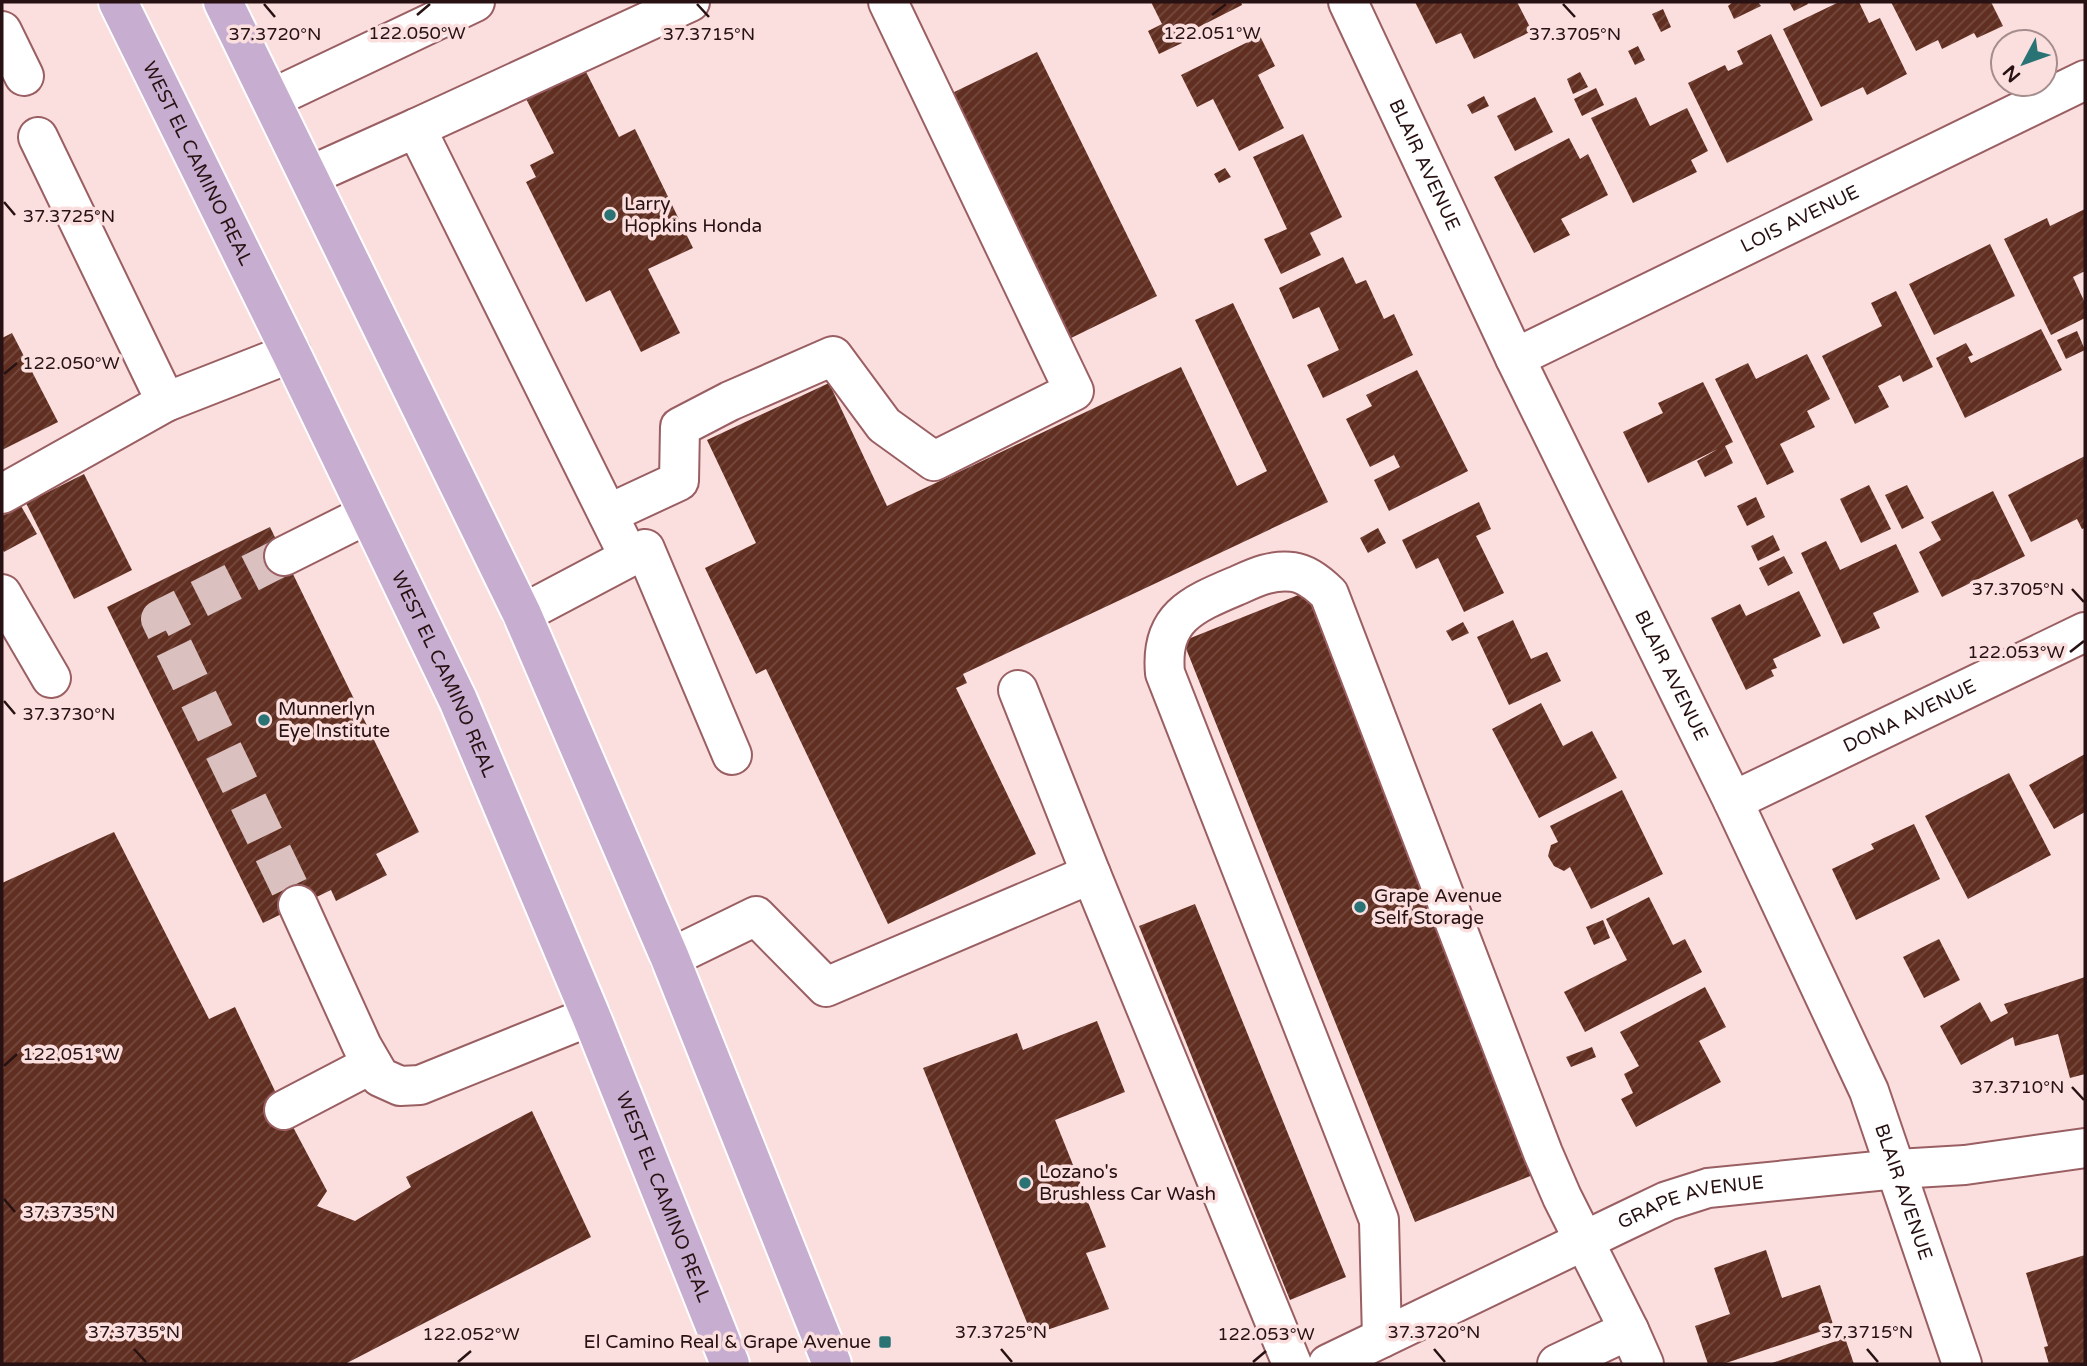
<svg xmlns="http://www.w3.org/2000/svg" width="2087" height="1366" viewBox="0 0 2087 1366" font-family="'Varela Round',sans-serif">
	<defs>
		<pattern id="building-hatch" width="6" height="6" patternUnits="userSpaceOnUse" patternTransform="scale(1.75)"><rect width="6" height="6" fill="#612f21"/><path d="M-1 1l2-2M0 6l6-6M5 7l2-2" fill="none" stroke="#744a3f"/></pattern>
	</defs>
	<rect width="100%" height="100%" fill="#fbdfdf"/>
	<path fill="url(#building-hatch)" d="M1151,2H1241L1242,5L1179,37L1182,43L1159,54L1148,31L1162,24Z
		M1415,2H1517L1532,31L1474,59L1461,33L1436,44Z
		M1733,2H1758L1761,6L1734,19L1728,6Z
		M1789,2H1807L1808,4L1794,11Z
		M1839,2H1859L1869,23L1880,18L1907,74L1867,95L1863,87L1821,107L1783,29Z
		M1891,2H1991L2003,26L1977,38L1974,33L1942,49L1938,40L1916,51Z
		M1663,9L1671,27L1661,32L1652,14Z
		M1771,34L1813,120L1727,163L1688,83L1725,65L1728,71L1743,64L1737,51Z
		M1260,36L1275,66L1258,75L1284,128L1239,151L1213,99L1197,107L1181,75Z
		M1638,46L1645,60L1635,65L1628,51Z
		M1037,52L1157,296L1069,339L948,95Z
		M581,62L619,137L635,129L693,248L648,269L680,333L641,352L610,290L586,302L526,182L536,177L530,165L554,153L522,91Z
		M1580,72L1588,87L1573,94L1567,79Z
		M1596,88L1604,105L1582,116L1574,99Z
		M1484,96L1489,106L1472,114L1467,105Z
		M1535,97L1553,132L1515,151L1497,116Z
		M1636,97L1650,126L1687,108L1708,151L1691,160L1697,172L1633,203L1591,118Z
		M1303,134L1342,217L1310,233L1321,255L1281,274L1264,239L1287,229L1253,157Z
		M1569,138L1580,159L1588,154L1608,195L1561,219L1570,235L1534,253L1494,177Z
		M1225,168L1231,177L1219,183L1214,174Z
		M2085,209V271L2073,277L2085,303V318L2051,335L2004,239L2047,218L2050,226Z
		M1990,244L2015,296L1934,335L1909,284Z
		M1343,257L1356,284L1366,280L1384,319L1394,314L1413,355L1323,398L1307,365L1339,350L1319,307L1293,319L1279,288Z
		M1896,291L1933,367L1903,382L1900,375L1878,386L1889,407L1855,424L1822,356L1882,326L1871,303Z
		M1233,303L1328,502L963,674L967,683L956,688L1036,854L888,924L766,669L756,674L705,568L756,543L707,440L829,383L887,506L1181,367L1237,486L1267,471L1195,320Z
		M2041,329L2062,370L1965,418L1936,358L1966,343L1973,355L1968,357L1971,363Z
		M2077,331L2085,350L2066,359L2057,340Z
		M12,333L58,422L2,450V338Z
		M1807,354L1830,399L1807,411L1815,427L1780,444L1794,472L1767,485L1715,379L1748,363L1756,379Z
		M1417,370L1468,471L1389,511L1374,480L1400,467L1394,455L1370,467L1346,419L1372,406L1366,395Z
		M1703,382L1733,442L1725,446L1733,463L1705,477L1697,461L1718,449L1648,483L1623,432L1663,413L1658,403Z
		M2085,456V528L2082,529L2077,519L2031,542L2008,495Z
		M84,474L132,570L74,599L26,503Z
		M1869,485L1891,529L1861,543L1840,499Z
		M1907,485L1924,518L1902,529L1885,495Z
		M1993,491L2025,556L1942,597L1919,552L1941,540L1931,522Z
		M1756,497L1765,517L1747,526L1737,506Z
		M1479,502L1491,529L1476,536L1504,593L1464,612L1438,558L1416,569L1402,540Z
		M21,506L37,534L4,552L2,549V516Z
		M270,527L419,832L376,854L387,875L336,901L331,890L263,923L107,607Z
		M1378,528L1386,543L1368,553L1360,538Z
		M1773,535L1780,550L1758,561L1751,546Z
		M1826,541L1840,570L1896,544L1919,592L1873,613L1880,628L1843,644L1801,553Z
		M1784,556L1793,573L1768,586L1759,568Z
		M1799,591L1821,636L1773,659L1777,668L1771,670L1774,676L1746,690L1711,618L1740,604L1746,616Z
		M1306,592L1538,1173L1415,1222L1183,641Z
		M1513,620L1531,659L1547,652L1561,681L1509,705L1477,637Z
		M1463,622L1469,633L1452,641L1446,631Z
		M1541,703L1563,746L1592,731L1617,778L1539,818L1492,729Z
		M2085,754V812L2054,829L2029,785Z
		M2009,773L2051,855L1968,899L1925,816Z
		M1622,790L1663,874L1591,909L1570,867L1564,871L1554,866L1548,856L1551,845L1558,842L1550,826Z
		M1914,824L1940,879L1856,920L1832,869L1874,849L1871,844Z
		M114,832L209,1019L235,1007L284,1110L327,1191L317,1206L355,1221L411,1187L406,1177L532,1111L591,1237L345,1364H2V883Z
		M1649,897L1673,945L1685,939L1702,972L1585,1032L1564,992L1627,960L1606,919Z
		M1195,904L1346,1277L1290,1300L1139,926Z
		M1603,920L1610,938L1594,945L1586,927Z
		M1939,939L1960,980L1924,998L1903,957Z
		M2085,977V1074L2070,1078L2058,1034L2015,1046L2013,1037L1961,1065L1940,1026L1980,1002L1991,1022L2008,1013L2004,1004Z
		M1705,987L1726,1027L1699,1041L1721,1082L1636,1127L1621,1099L1633,1093L1624,1074L1639,1066L1620,1032Z
		M1097,1021L1125,1092L1055,1120L1106,1247L1086,1253L1109,1309L1032,1335L923,1068L1017,1033L1023,1050Z
		M1592,1047L1596,1057L1571,1067L1566,1057Z
		M1766,1250L1782,1298L1820,1285L1834,1327L1723,1364H1708L1695,1326L1730,1314L1714,1268Z
		M2085,1255V1364H2049L2044,1347L2048,1346L2026,1273Z
		M1845,1338L1854,1364H1769Z"/>
	<g fill="none" stroke-linecap="round" stroke-linejoin="round">
		<path stroke="#dbc0c0" stroke-width="38" stroke-dasharray="38 19" stroke-linecap="butt" d="M284,556L160,619L298,905"/>
		<g stroke="#9a5f62" stroke-width="42">
			<g id="minor">
				<path id="s1" d="M1348,2L1515,358L1733,801L1869,1091L1962,1364"/>
				<path d="M2,31L24,76"/>
				<path d="M271,99L475,2"/>
				<path d="M416,128L690,2"/>
				<path d="M38,137L166,402"/>
				<path d="M309,176L416,128L629,557"/>
				<path id="s2" d="M1515,358L2085,80"/>
				<path d="M2,494L166,402L291,353"/>
				<path d="M608,514L679,481L680,427L730,401L833,356L884,425L934,461L1074,391L888,2"/>
				<path d="M284,556L368,514"/>
				<path d="M2,594L51,678"/>
				<path d="M522,614L645,549L732,755"/>
				<path d="M1018,690L1091,874"/>
				<path id="s3" d="M1733,801L2085,632"/>
				<path d="M298,905L362,1046L380,1077L400,1086L420,1085L591,1016"/>
				<path d="M670,958L756,916L826,987L1091,874L1292,1364"/>
				<path d="M284,1110L372,1064"/>
				<path d="M1629,1330L1644,1364"/>
				<path d="M1382,1338L1379,1220L1165,673C1160,618 1191,605 1236,586C1254,578 1272,569 1293,572C1307,574 1319,584 1329,594L1543,1153L1562,1197L1629,1330L1557,1364"/>
				<path id="s4" d="M1328,1364L1625,1221L1667,1201L1708,1188L1897,1169L1965,1165L2085,1148"/>
			</g>
		</g>
		<g stroke="#fff" stroke-width="42">
			<g id="major">
				<path id="s5" d="M118,2L291,353L458,700L591,1016L730,1364"/>
				<path d="M223,2L522,614L670,958L832,1364"/>
			</g>
		</g>
		<use href="#minor" stroke="#fff" stroke-width="38"/>
		<use href="#major" stroke="#c7add0" stroke-width="38"/>
	</g>
	<path fill="none" stroke="#271112" stroke-width="2.5" d="M264,4L275,17M697,4L709,17M1563,4L1575,17M417,15L430,4M1212,15L1226,4M4,202L15,215M4,374L17,363M2072,589L2084,602M2070,652L2084,641M4,701L15,714M4,1066L17,1054M2072,1087L2084,1100M4,1199L15,1212M134,1349L146,1362M1001,1349L1012,1362M1434,1349L1445,1362M1867,1349L1878,1362M458,1362L471,1351M1253,1362L1266,1351"/>
	<g fill="#297375" stroke="#fbdfdf" stroke-width="2.5">
		<circle cx="610" cy="215" r="7"/>
		<circle cx="264" cy="720" r="7"/>
		<circle cx="1360" cy="907" r="7"/>
		<circle cx="1025" cy="1183" r="7"/>
		<rect x="878" y="1335" width="14" height="14" rx="3.5"/>
	</g>
	<g text-anchor="middle" dominant-baseline="central" stroke-width="7" stroke-linejoin="round" paint-order="stroke">
		<g font-size="19" fill="#271112" stroke="#fbdfdf">
			<text stroke="none"><textPath href="#s5" startOffset="180">WEST EL CAMINO REAL</textPath></text>
			<text stroke="none"><textPath href="#s1" startOffset="180">BLAIR AVENUE</textPath></text>
			<text stroke="none"><textPath href="#s2" startOffset="317">LOIS AVENUE</textPath></text>
			<text stroke="none"><textPath href="#s5" startOffset="747">WEST EL CAMINO REAL</textPath></text>
			<text stroke="none"><textPath href="#s1" startOffset="747">BLAIR AVENUE</textPath></text>
			<text stroke="none"><textPath href="#s3" startOffset="196">DONA AVENUE</textPath></text>
			<text stroke="none"><textPath href="#s1" startOffset="1314">BLAIR AVENUE</textPath></text>
			<text stroke="none"><textPath href="#s5" startOffset="1314">WEST EL CAMINO REAL</textPath></text>
			<text stroke="none"><textPath href="#s4" startOffset="399">GRAPE AVENUE</textPath></text>
		</g>
		<g font-size="19" fill="#271112" stroke="#fbdfdf" text-anchor="start">
			<text x="624" y="204">Larry<tspan x="624" dy="22">Hopkins Honda</tspan></text>
			<text x="278" y="709">Munnerlyn<tspan x="278" dy="22">Eye Institute</tspan></text>
			<text x="1374" y="896">Grape Avenue<tspan x="1374" dy="22">Self Storage</tspan></text>
			<text x="1039" y="1172">Lozano's<tspan x="1039" dy="22">Brushless Car Wash</tspan></text>
			<text x="871" y="1342" text-anchor="end">El Camino Real &amp; Grape Avenue</text>
		</g>
	</g>
	<g font-size="18" text-anchor="middle" fill="#271112" stroke="#fbdfdf" stroke-width="7" stroke-linejoin="round" paint-order="stroke">
		<text x="417" y="39">122.050°W</text>
		<text x="1212" y="39">122.051°W</text>
		<text x="275" y="40">37.3720°N</text>
		<text x="709" y="40">37.3715°N</text>
		<text x="1575" y="40">37.3705°N</text>
		<text x="69" y="222">37.3725°N</text>
		<text x="71" y="369">122.050°W</text>
		<text x="2018" y="595">37.3705°N</text>
		<text x="2016" y="658">122.053°W</text>
		<text x="69" y="720">37.3730°N</text>
		<text x="71" y="1060">122.051°W</text>
		<text x="2018" y="1093">37.3710°N</text>
		<text x="69" y="1218">37.3735°N</text>
		<text x="134" y="1338">37.3735°N</text>
		<text x="1001" y="1338">37.3725°N</text>
		<text x="1434" y="1338">37.3720°N</text>
		<text x="1867" y="1338">37.3715°N</text>
		<text x="471" y="1340">122.052°W</text>
		<text x="1266" y="1340">122.053°W</text>
	</g>
	<rect width="2087" height="1366" fill="none" stroke="#271112" stroke-width="7"/>
	<g transform="translate(2024 63) rotate(229)"><circle r="33" fill="#fbdfdf" stroke="#a68d8d" stroke-width="2"/>
	<path d="M0-5L12 26L0 18L-12 26Z" fill="#297375"/>
	<text y="-10" font-size="19" font-weight="bold" text-anchor="middle" fill="#271112">N</text>
	</g>
</svg>
